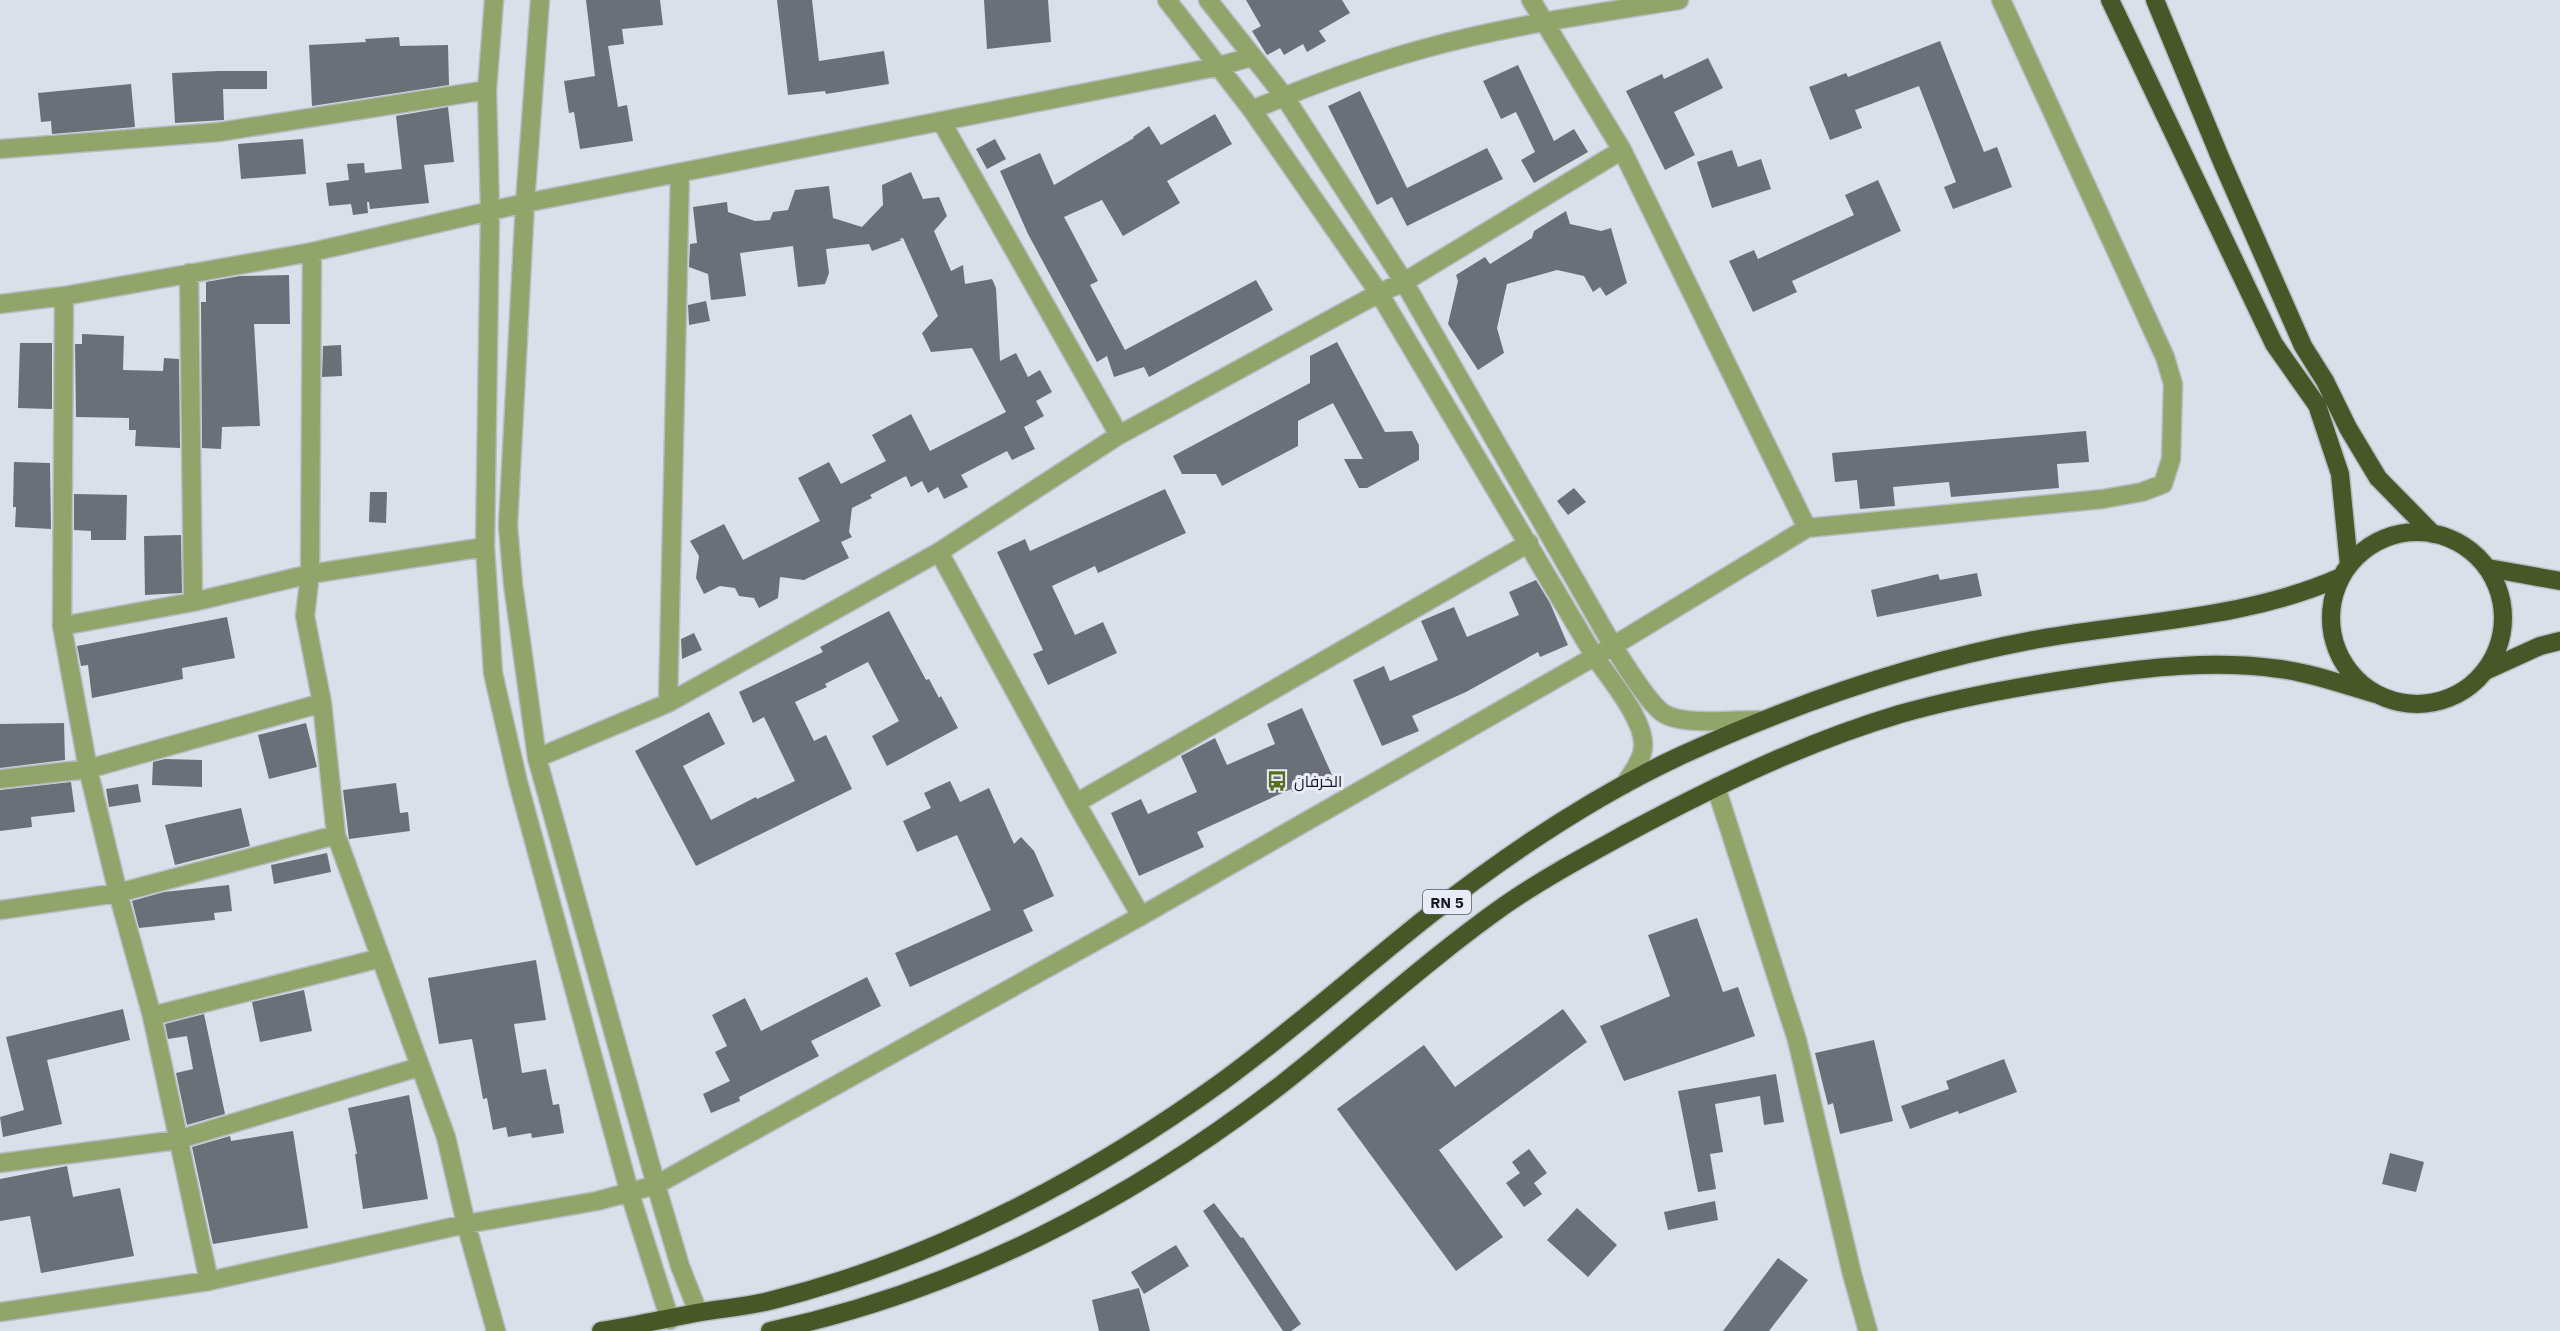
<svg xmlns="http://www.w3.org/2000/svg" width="2560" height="1331" viewBox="0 0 2560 1331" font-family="'IBM Plex Sans',Cairo,sans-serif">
	<rect width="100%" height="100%" fill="#dbdfe9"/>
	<path fill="#6b6f78" d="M586,0H660L663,25L622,29L624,44L608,46L618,107L627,105L633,141L580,149L574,112L569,113L564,81L595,76Z
		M777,0H812L819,61L884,51L889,84L826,94L825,91L788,95Z
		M984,0H1048L1051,42L987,49Z
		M1246,0H1342L1350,13L1319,31L1326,41L1307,52L1303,44L1284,55L1280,48L1267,55L1252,31L1261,26Z
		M399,37L400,46L448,45L449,85L312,106L309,45L366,42L365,39Z
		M1940,41L1984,152L1997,147L2012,187L1953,209L1944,187L1956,182L1919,86L1855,110L1862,128L1830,140L1809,87L1846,73L1848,77Z
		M1708,58L1723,88L1674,112L1695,155L1665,170L1626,91L1662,74L1664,79Z
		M1518,65L1554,141L1574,129L1588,152L1534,183L1521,160L1535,152L1516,112L1501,119L1483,81Z
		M219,71H267V89H223L224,120L175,123L172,73Z
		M131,84L135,127L52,134L51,121L41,122L38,93Z
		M1360,91L1407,188L1487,148L1503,179L1407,226L1392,197L1377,205L1328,106Z
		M448,107L454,162L424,165L429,203L370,209L369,202H367L368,213L353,215L351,204L329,206L326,183L349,180L347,164L364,163L365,173L402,169L396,116Z
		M1215,114L1232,144L1167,181L1180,203L1123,236L1102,200L1064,217L1098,281L1090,285L1125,350L1256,280L1273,310L1149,377L1144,367L1114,377L1107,356L1097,362L1028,234L1000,171L1040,153L1054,185L1134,138L1133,137L1149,126L1161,145Z
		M303,139L306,174L241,179L238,144Z
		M995,139L1006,159L987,169L976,149Z
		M1732,150L1738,167L1761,159L1771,189L1712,208L1697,162Z
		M911,172L923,199L939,197L947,216L934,231L951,271L963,265L965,284L992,279L996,288L1000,361L1016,353L1028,377L1040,370L1052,392L1036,401L1044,416L1024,427L1035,449L1012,460L1007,451L961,475L968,487L944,499L938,487L928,493L922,481L911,487L906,476L870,495L872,498L852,508L849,532L852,537L841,542L849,558L804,580L780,577L778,598L759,608L754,598L739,596L735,588L720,586L704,594L696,578L699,556L690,541L724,524L743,560L820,521L798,478L829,462L841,484L886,461L872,435L911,414L930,451L1006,412L972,348L931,352L922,333L938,316L903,238L899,239L902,240L872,251L869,244L826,249L829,273L825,284L798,287L793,246L740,253L746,296L711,300L708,274L689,267L690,244L697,243L693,207L727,202L728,212L755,221L770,220L773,212L788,210L795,190L829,186L833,218L862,227L883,205L882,185Z
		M1878,180L1901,231L1792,281L1797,292L1753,312L1729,261L1754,250L1758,259L1854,215L1845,195Z
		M1566,211L1570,224L1601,231L1611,228L1627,283L1606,296L1600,287L1593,292L1584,276L1557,270L1507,284L1497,328L1504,353L1478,370L1448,324L1458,281L1456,275L1485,257L1490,264L1532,238L1534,231Z
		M289,275L290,324H254L260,426L222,427L221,449L202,448L201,302H206V282L240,276Z
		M706,301L710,321L689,325L688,305Z
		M82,334L124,336L123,370L163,371L164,358L179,359L180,448L135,446L136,430H129V418L76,417L75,344H82Z
		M1337,342L1385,432L1412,431L1419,445V460L1367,488H1359L1344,459H1363L1333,403L1298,421V446L1222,486L1216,474H1182L1173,456L1310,383V356Z
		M20,343H52V409L18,408Z
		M341,345L342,376L322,377L323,346Z
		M2086,431L2089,462L2057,464L2059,488L1951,497L1949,482L1893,487L1895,506L1860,509L1857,480L1835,482L1832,453Z
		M14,462L50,463L51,529L15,527L16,507H13Z
		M1574,488L1586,502L1568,515L1557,501Z
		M1165,489L1186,533L1098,573L1095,566L1052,586L1075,635L1103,622L1117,653L1048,685L1033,654L1043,650L997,552L1025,539L1030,551Z
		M370,492H387L386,523L369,522Z
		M74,494L127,495L126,540H91V531L74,530Z
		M181,535L182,593L145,595L144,536Z
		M1977,573L1982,596L1877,617L1871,590L1938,574L1940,580Z
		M1536,580L1550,603L1568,645L1540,657L1538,652L1466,692L1412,716L1419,731L1382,746L1353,680L1384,666L1390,681L1438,660L1421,621L1454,607L1467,637L1519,615L1509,592Z
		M889,611L926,680L929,679L939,698L941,696L958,728L887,766L872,736L899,721L868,662L825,684L827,687L795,702L814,741L826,735L852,789L696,866L635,751L709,712L725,744L683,766L711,820L756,797L757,799L795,781L764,717L753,723L739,692L823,652L820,647Z
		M227,617L235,658L182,668L183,679L92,698L88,665L81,666L77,646Z
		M694,633L702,650L682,659L681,639Z
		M1302,708L1332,775L1293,792L1291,789L1197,832L1204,847L1139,876L1111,813L1141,799L1148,814L1197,792L1181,756L1215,738L1227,765L1275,744L1267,724Z
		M64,723L65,760L0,768V724Z
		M306,723L317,767L269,779L258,735Z
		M165,759L202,760V787L152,785L153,762Z
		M950,781L960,802L989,788L1014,844L1021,837L1034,851L1054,896L1023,910L1033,931L910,987L895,953L991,910L957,835L917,852L903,821L931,808L924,793Z
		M71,782L75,812L31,817L32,827L0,831V790Z
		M396,783L400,813L408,812L410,831L349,839L343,790Z
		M138,784L141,802L109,807L106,789Z
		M241,808L250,846L175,865L165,825Z
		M327,853L331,872L274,884L271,865Z
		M229,885L232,911L214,913L215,920L139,928L132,901L164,892Z
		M1697,918L1723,992L1738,987L1755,1036L1624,1081L1600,1026L1670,996L1648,935Z
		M536,960L546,1020L514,1024L522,1073L546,1069L553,1105L559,1104L564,1133L532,1138L531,1133L508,1137L506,1127L493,1130L487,1098L483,1099L472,1039L439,1044L428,978Z
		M867,977L881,1006L811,1041L819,1056L739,1097L740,1101L711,1113L703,1094L730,1081L715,1052L727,1046L712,1015L745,998L761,1031Z
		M304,990L312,1031L260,1042L252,1002Z
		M123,1009L130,1040L47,1060L62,1124L3,1137L0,1117L24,1110L6,1037Z
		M1563,1009L1587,1042L1439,1150L1503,1237L1456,1271L1337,1109L1424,1045L1455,1087Z
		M204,1014L225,1114L187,1125L176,1073L193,1069L187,1036L168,1039L165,1024Z
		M1874,1040L1893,1121L1840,1134L1833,1103L1828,1105L1815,1053Z
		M2004,1059L2017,1092L1959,1114L1958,1111L1910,1129L1901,1106L1949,1089L1946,1081Z
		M1776,1074L1784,1122L1764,1125L1760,1096L1715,1104L1723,1152L1710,1154L1716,1189L1698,1192L1678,1091Z
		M409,1095L428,1199L363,1209L355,1154H357L348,1108Z
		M293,1131L308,1228L213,1244L192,1147L230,1136L231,1141Z
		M1529,1149L1547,1173L1534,1183L1542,1194L1524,1207L1506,1183L1520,1173L1512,1162Z
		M2390,1153L2424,1162L2416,1192L2382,1184Z
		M67,1166L73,1197L120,1188L134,1256L41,1273L30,1216L0,1221V1179Z
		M1715,1201L1718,1220L1668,1230L1664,1212Z
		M1214,1203L1241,1238L1243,1237L1301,1324L1291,1331H1283L1203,1211Z
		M1577,1208L1617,1245L1588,1277L1547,1240Z
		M1176,1245L1189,1266L1144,1294L1131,1272Z
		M1778,1258L1808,1280L1769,1331H1723Z
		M1139,1288L1150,1331H1099L1092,1300Z"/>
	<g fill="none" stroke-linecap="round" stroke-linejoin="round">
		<g stroke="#b8bcc4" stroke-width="21">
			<path id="street" d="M494,0L487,90L490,211L485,547L493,673L518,782L630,1194L670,1320
				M540,0L525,203L508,526L513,584L537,758L656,1185L680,1266L698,1312
				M1167,0L1252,110L1379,293L1595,657C1610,679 1646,721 1643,748C1642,761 1631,775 1624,785
				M1208,0L1284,96L1404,282L1613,646C1624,663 1648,703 1663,713C1682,726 1735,720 1759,720
				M1531,0L1622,150L1807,528
				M1252,110C1306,87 1362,66 1419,50C1504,26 1592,14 1679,0
				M941,121L1119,435
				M0,149L219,132L487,90
				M312,252L310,574L305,616L322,703L336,835L446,1137L466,1224L496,1331
				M189,273L193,602
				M64,296L62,626L88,769L118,893L152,1016L209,1281
				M0,304L64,296L312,252L525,203L1216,67L1251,57
				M939,552L1076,803L1141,916
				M62,626L193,602L310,574L485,547
				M668,703L680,173
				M537,758L668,703L939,552L1119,435L1379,293L1404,282L1622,150
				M0,779L88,769L322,703
				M1716,787L1797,1040L1852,1274L1868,1331
				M1076,803L1529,543
				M0,910L118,893L336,835
				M152,1016L381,958
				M0,1163L177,1140L419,1067
				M0,1312L209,1281L466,1224L597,1201L656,1185L1141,916L1613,646L1807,528L2103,499L2142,492L2163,484L2171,459L2173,384L2165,357L2001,0"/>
		</g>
		<g stroke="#b8bcc4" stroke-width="21">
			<path id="highway" d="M2110,0L2274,344L2317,405L2340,474L2349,565
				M2155,0L2222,162L2303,346L2325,381L2348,428L2378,478L2433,534
				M2331 618a86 86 0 1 1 172 0a86 86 0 1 1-172 0Z
				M2488,568L2560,581
				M2485,671L2540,646L2560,641
				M601,1331C633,1326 664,1319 696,1313C722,1308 747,1307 773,1300C933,1260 1089,1178 1223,1081C1294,1029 1359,971 1427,917C1506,855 1590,798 1680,756C1795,703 1914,662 2039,639C2140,621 2246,619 2341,577
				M770,1331C958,1291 1131,1201 1282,1084C1357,1025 1427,960 1505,905C1544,878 1587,855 1629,832C1715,786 1806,742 1900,714C1960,697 2022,686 2084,677C2148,667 2215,660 2280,669C2312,673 2344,685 2376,694"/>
		</g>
		<use href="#street" stroke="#91a56b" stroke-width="18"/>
		<use href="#highway" stroke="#485727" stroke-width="18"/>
	</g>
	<defs>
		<g id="bus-bare" transform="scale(1.62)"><path d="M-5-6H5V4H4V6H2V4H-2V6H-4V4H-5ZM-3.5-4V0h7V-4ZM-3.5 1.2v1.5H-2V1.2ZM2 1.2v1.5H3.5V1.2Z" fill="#586e1e" stroke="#e8ecf7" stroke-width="2.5" paint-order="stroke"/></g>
	</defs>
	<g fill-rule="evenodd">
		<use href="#bus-bare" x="1277" y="781"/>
	</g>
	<g text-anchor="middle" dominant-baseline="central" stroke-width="6" stroke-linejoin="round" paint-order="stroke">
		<rect fill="#e8ecf7" stroke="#57595f" stroke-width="1.5" x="1423" y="890" width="48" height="24" rx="4.5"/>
		<g font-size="15" font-weight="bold" fill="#191a1e">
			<text x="1447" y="902">RN 5</text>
		</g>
		<g font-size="16" fill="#191a1e" stroke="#e8ecf7" text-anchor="start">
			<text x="1294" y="781">الخرفان</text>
		</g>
	</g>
</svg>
